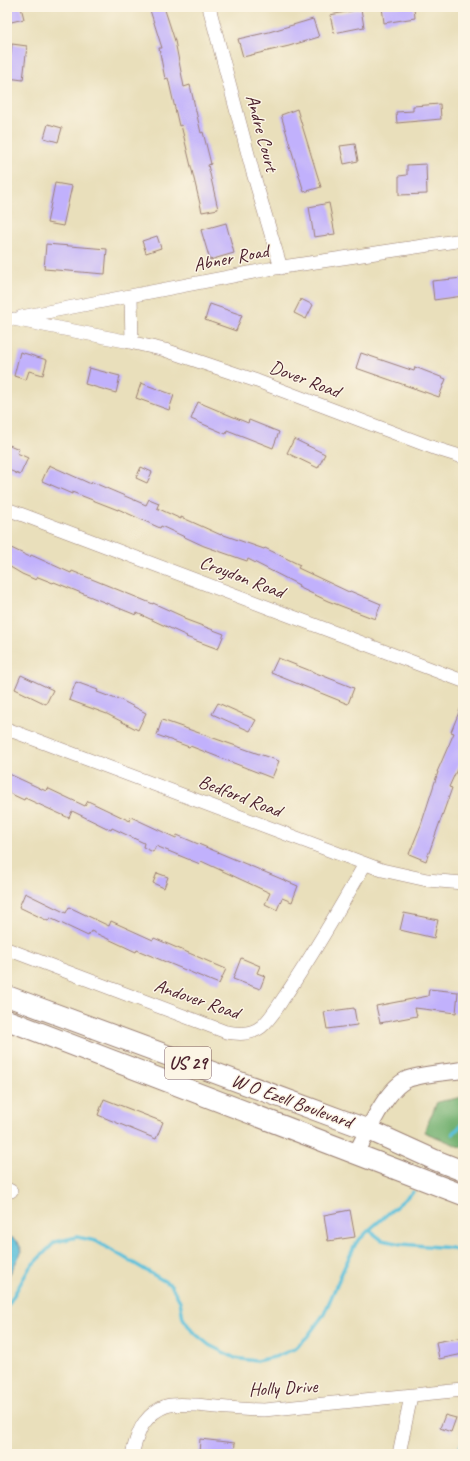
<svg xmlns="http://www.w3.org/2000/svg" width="470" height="1461" viewBox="0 0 470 1461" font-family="Caveat,sans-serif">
	<rect width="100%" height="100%" fill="#fcf5e5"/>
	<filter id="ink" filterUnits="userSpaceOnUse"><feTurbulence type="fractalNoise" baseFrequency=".025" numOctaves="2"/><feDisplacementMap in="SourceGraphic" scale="8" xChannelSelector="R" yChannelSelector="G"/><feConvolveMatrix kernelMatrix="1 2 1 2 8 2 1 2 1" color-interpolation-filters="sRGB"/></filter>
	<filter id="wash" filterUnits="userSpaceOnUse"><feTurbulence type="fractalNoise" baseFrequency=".012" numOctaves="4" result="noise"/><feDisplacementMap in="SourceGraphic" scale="16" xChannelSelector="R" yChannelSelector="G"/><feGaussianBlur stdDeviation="0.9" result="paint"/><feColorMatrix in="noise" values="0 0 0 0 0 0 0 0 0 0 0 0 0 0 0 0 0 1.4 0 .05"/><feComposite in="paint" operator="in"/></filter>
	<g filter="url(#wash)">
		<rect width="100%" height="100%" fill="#e9dfbb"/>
		<path fill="#72b070" stroke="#5e684e" d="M463,1097V1148L424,1132L437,1102Z"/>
		<path fill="#5dc1db" stroke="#547083" d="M7,1235C15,1239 19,1242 22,1251L7,1279Z"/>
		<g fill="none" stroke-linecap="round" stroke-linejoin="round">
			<path stroke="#5dc1db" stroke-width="3.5" d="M453,1134L463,1123
				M369,1230L382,1240L401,1244L452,1248L463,1254
				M7,1307L30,1267L55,1242L77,1237L96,1241L171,1285L180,1301L183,1318L192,1331L209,1345L235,1358L256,1361L275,1357L294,1349L307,1337L324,1314L344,1268L356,1243L369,1230L413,1192
				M460,1454V1447L463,1442"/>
		</g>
		<g id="blocks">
			<path fill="#c1b1fc" d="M7,7H21L24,19L7,23Z
				M149,7H164L175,41L184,87L190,85L201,133L203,132L211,164L208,165L218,209L202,212L181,125L179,126L168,78L165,79L159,48H162Z
				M382,7H414L415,18L384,23Z
				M361,9L364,27L334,33L330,15Z
				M313,19L319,37L289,46L243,57L238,39L269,32Z
				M12,44L27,46L23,80L8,78Z
				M440,104L441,119L397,123L396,112L413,111V106Z
				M297,109L321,187L304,192L281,115Z
				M48,124L62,128L58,142L44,138Z
				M355,144L358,161L344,164L340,146Z
				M426,164L427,194L399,195V176L407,175V165Z
				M55,183L72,186L63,226L47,223Z
				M329,203L335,234L314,237L309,207Z
				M226,223L234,253L210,260L201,230Z
				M157,236L161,248L146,253L142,241Z
				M46,244L107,249L105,274L44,269Z
				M463,278V296L434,300L432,281Z
				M301,299L313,305L306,319L294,313Z
				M210,304L242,315L236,331L205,320Z
				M20,352L47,360L43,375L29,371L26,380L14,376Z
				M361,353L414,371L415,367L446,379L439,397L356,368Z
				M89,368L120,376L116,393L85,384Z
				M141,383L174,395L169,410L136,398Z
				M198,402L248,423L249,420L279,432L273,448L227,430L226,434L191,419Z
				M294,439L325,454L318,468L287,453Z
				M7,444L19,449L17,453L28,458L20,475L9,470L7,474Z
				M49,465L91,484L92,482L146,505L149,499L159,503L157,508L181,519V517L221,535V534L264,549L265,548L300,565L298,568L349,592L350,591L381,604L375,619L328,601L298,587L299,585L248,559L247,561L204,546L161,526L160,528L118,509V510L72,492V494L42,481Z
				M141,467L152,472L147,483L136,478Z
				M7,546L30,557L31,555L71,573L72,571L153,604V603L184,617V619L224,634L218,649L186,637L187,636L137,613L136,615L54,582L53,583L38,577L36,580L22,574L7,565Z
				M278,658L354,688L348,704L271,673Z
				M21,675L53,690L46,704L15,689Z
				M76,682L98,690L97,692L116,699L117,698L146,713L138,730L107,714L69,700Z
				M463,702V756L449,787L452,788L426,861L409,854L421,825L438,772H437L454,733L451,732Z
				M218,703L256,720L250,731L212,714Z
				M162,720L279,761L272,778L190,746L189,747L157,735Z
				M7,773L46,791L47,788L85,806L88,801L130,821L131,817L176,838L177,835L298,886L292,902L282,898L277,910L265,904L270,893L201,861L200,864L156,846L153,852L143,847L144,843L112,828L111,830L72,811L69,818L25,798L24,800L7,792Z
				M157,873L168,877L164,888L153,883Z
				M25,893L66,913L69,907L109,926L111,921L153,940L154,938L226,969L219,984L137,950L136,952L91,931L88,936L50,918L48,921L19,907Z
				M404,913L438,920L434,938L400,930Z
				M241,958L260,966L257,973L265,976L260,989L233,979Z
				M429,989L458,992L456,1013L415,1008L417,1016L380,1023L376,1006L428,996Z
				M354,1008L357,1025L327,1029L324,1012Z
				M104,1099L163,1122L156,1139L98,1115Z
				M350,1210L355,1237L328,1241L324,1215Z
				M463,1337V1354L439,1359L436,1342Z
				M445,1415L456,1418L451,1432L440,1428Z
				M200,1439L235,1443L234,1454H199Z"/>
		</g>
	</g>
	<g filter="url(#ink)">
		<use href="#blocks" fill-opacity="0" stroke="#9a7f73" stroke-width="1"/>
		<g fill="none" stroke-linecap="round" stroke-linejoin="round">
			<g stroke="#9a7f73" stroke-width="14">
				<path id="minor" d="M209,7L253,173L281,268
					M131,296L132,342
					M21,317L269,269L463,240
					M13,319L125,341L165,350L257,381L434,448L463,457
					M7,509L463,681
					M7,729L382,870L427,880L463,883
					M7,949L226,1032C238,1034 250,1035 261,1027C272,1018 279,1004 287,993C315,951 340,908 365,864
					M7,1189L11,1191
					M132,1454C135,1444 138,1431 144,1423C150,1415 157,1409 166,1406C175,1403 186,1405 196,1405C219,1407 241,1410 264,1410L463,1390
					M399,1454L411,1396"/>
			</g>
			<g stroke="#9a7f73" stroke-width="18">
				<path id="tertiary" d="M356,1154C367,1133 386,1088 408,1079C422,1074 448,1072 463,1070"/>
			</g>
			<g stroke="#9a7f73" stroke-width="22">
				<path id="primary" d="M7,996L369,1130L435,1160L463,1171
					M7,1020L463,1195"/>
			</g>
			<use href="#minor" stroke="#fff" stroke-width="13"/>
			<use href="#tertiary" stroke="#fff" stroke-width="16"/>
			<use href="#primary" stroke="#fff" stroke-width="20"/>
		</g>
	</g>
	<g text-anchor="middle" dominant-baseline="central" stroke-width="3" stroke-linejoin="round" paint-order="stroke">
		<rect fill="#fcf5e5" stroke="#7f5f63" stroke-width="1" x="165" y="1047" width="46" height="32" rx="3"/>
		<g font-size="18" font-weight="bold" fill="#4a1f2b">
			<text x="188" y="1063">US 29</text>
		</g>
		<g font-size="19" fill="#4a1f2b" stroke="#fcf5e5">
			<text transform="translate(262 133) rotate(75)">Andre Court</text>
			<text transform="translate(231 258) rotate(-11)">Abner Road</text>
			<text transform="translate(305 379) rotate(21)">Dover Road</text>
			<text transform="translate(242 577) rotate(21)">Croydon Road</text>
			<text transform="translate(240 796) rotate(21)">Bedford Road</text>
			<text transform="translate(197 999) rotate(19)">Andover Road</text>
			<text transform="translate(292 1101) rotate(20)">W O Ezell Boulevard</text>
			<text transform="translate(283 1388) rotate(-3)">Holly Drive</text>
		</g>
	</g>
	<rect width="470" height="1461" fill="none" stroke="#fcf5e5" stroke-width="24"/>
</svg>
